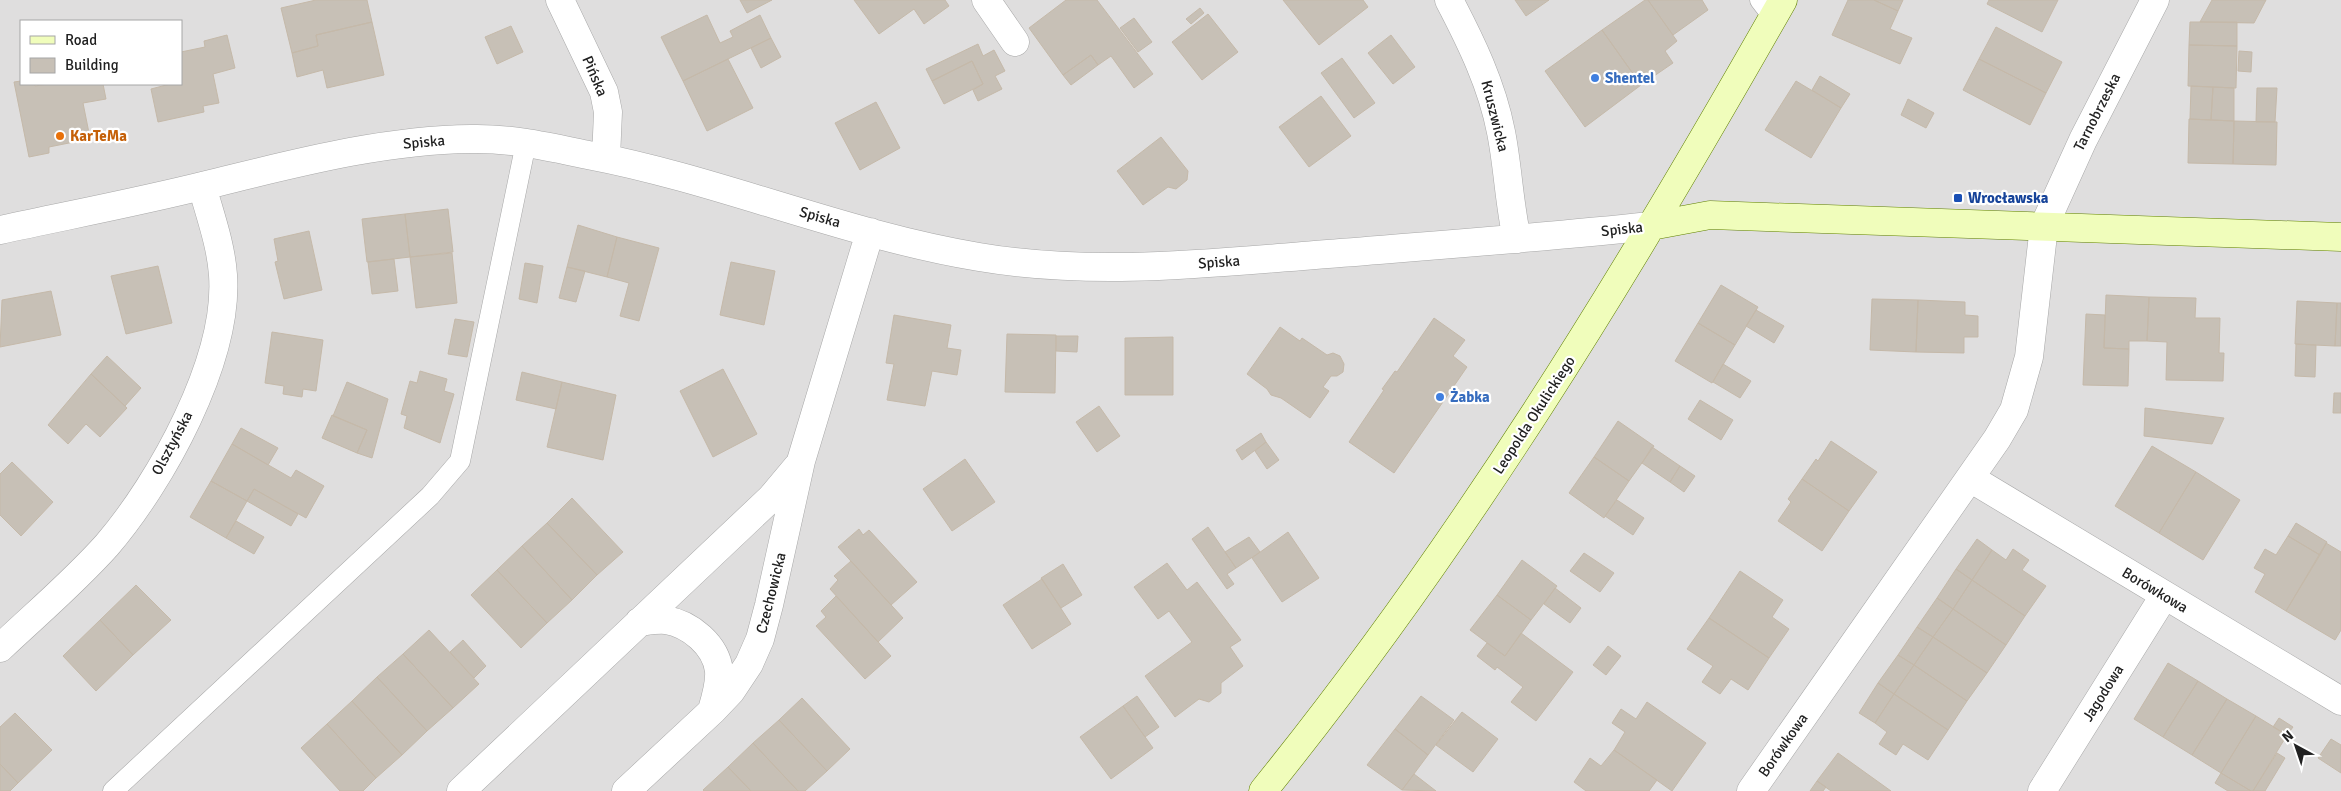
<svg xmlns="http://www.w3.org/2000/svg" width="2341" height="791" viewBox="0 0 2341 791" font-family="Signika,sans-serif">
	<rect width="100%" height="100%" fill="#f2f0e8"/>
	<path fill="#dfdede" fill-rule="evenodd" d="M0,0H2341V791H0ZM21,21H181V84H21Z"/>
	<path fill="#c7c0b6" stroke="#c5b9a9" d="M316,0H367L372,22L316,35L318,46L292,53L281,8Z
		M740,0H772L747,13Z
		M854,0H945L949,6L924,24L914,9L879,34Z
		M1066,0H1097L1153,74L1134,88L1111,56L1098,65L1091,55L1063,75L1029,28Z
		M1283,0H1363L1368,7L1319,45Z
		M1515,0H1549L1526,16Z
		M1645,0H1648L1677,41L1665,51L1673,63L1641,85L1602,30Z
		M1648,0H1702L1708,10L1673,35Z
		M1848,0H1874L1898,11L1890,29L1912,38L1900,64L1832,35Z
		M1874,0H1903L1898,11Z
		M1989,0H2058L2042,32L1987,4Z
		M2212,0H2266L2254,23L2200,22Z
		M1200,8L1204,13L1191,24L1186,19Z
		M1208,14L1238,52L1202,80L1172,42Z
		M707,15L720,43L733,37L730,31L760,15L771,38L683,81L661,37Z
		M1134,18L1152,42L1138,52L1120,28Z
		M372,22L384,75L327,88L323,70L297,77L292,53L318,46L316,35Z
		M2190,22H2237V46L2189,45Z
		M511,26L523,52L497,64L485,37Z
		M1996,27L2062,62L2046,93L1979,59Z
		M1602,30L1641,85L1585,127L1545,71Z
		M227,35L235,68L213,74L219,103L203,106L204,112L158,122L151,89L170,84H181V52L205,47L204,41Z
		M1391,35L1415,67L1393,84L1368,53Z
		M771,38L781,57L761,68L751,48Z
		M978,44L983,56L994,50L1005,71L995,76L1002,89L978,101L973,90L983,84L972,61L932,81L926,69Z
		M2189,45L2237,46L2236,88L2188,86Z
		M2239,51L2252,52L2251,72L2238,71Z
		M1091,55L1098,65L1071,85L1063,75Z
		M1342,58L1375,103L1354,118L1321,73Z
		M728,59L753,108L707,131L683,81Z
		M1979,59L2046,93L2030,125L1963,90Z
		M972,61L983,84L944,104L932,81Z
		M1820,76L1850,94L1841,108L1812,90Z
		M21,81V84H35V86L47,84H103L106,99L83,103L89,133L73,136L74,142L49,147V153L29,157L14,82Z
		M1796,81L1841,108L1811,158L1765,130Z
		M2191,86L2213,87L2211,120L2190,119Z
		M2213,87L2234,88V121L2211,120Z
		M2257,88H2277L2275,122H2256Z
		M1321,96L1351,136L1309,167L1279,127Z
		M1908,99L1934,113L1926,128L1901,115Z
		M876,102L900,148L860,170L835,123Z
		M2189,119L2234,121L2233,164L2188,163Z
		M2234,121L2277,122L2276,165L2233,164Z
		M1161,137L1188,171L1187,180L1176,189L1168,187L1143,205L1117,171Z
		M448,209L453,252L410,257L405,214Z
		M405,214L410,257L367,262L362,219Z
		M578,225L617,237L607,277L567,267Z
		M309,231L322,290L284,299L275,262L278,261L274,239Z
		M617,237L659,248L639,321L620,316L629,283L607,277Z
		M452,253L457,303L416,308L410,257Z
		M394,259L398,291L372,294L368,262Z
		M731,262L775,271L764,325L720,315Z
		M525,263L543,266L537,303L519,299Z
		M158,266L172,323L126,334L111,276Z
		M567,267L585,271L576,302L559,298Z
		M1721,285L1758,307L1735,345L1698,323Z
		M51,291L61,335L0,347L2,300Z
		M2106,295L2149,297L2147,341H2129V349L2104,348Z
		M2149,297L2196,298L2195,318H2220L2219,353H2224L2223,381L2166,380L2167,342L2147,341Z
		M1872,299L1918,300L1916,352L1870,350Z
		M1918,300L1965,302V315L1978,316V337H1964V353L1916,352Z
		M2297,301L2337,303L2335,346L2295,344Z
		M2337,303H2341V346H2335Z
		M1756,310L1784,326L1774,343L1746,326Z
		M2086,314L2105,315L2104,348L2129,349L2128,386L2083,385Z
		M894,315L951,325L947,348L961,350L957,375L932,371L925,406L887,400L894,364L886,363Z
		M1434,318L1465,340L1453,356L1467,367L1394,473L1349,442L1384,390L1382,389L1395,371L1397,372Z
		M455,319L474,322L467,357L448,354Z
		M1698,323L1735,345L1712,383L1675,361Z
		M1280,327L1300,341L1302,338L1327,355L1333,353L1340,356L1344,364L1343,372L1337,376H1331L1323,387L1329,391L1310,418L1281,398L1271,395L1267,389L1247,374Z
		M272,332L323,340L316,391L303,389L302,397L283,394L284,386L265,383Z
		M1007,334L1056,335L1055,393L1005,392Z
		M1056,336H1078L1077,352L1056,351Z
		M1173,337V395H1125V338Z
		M2296,344L2316,345L2315,377L2295,376Z
		M107,356L141,388L125,406L91,374Z
		M1723,364L1751,381L1740,398L1713,382Z
		M723,369L757,434L713,457L680,391Z
		M420,371L447,379L444,391L454,394L440,443L404,428L407,416L401,414L410,381L417,383Z
		M522,372L562,382L556,409L516,400Z
		M91,374L127,408L100,437L86,424L68,444L48,425Z
		M347,382L388,399L372,458L357,453L367,430L333,416Z
		M562,382L616,395L603,460L547,447Z
		M2334,393H2341V413H2333Z
		M1700,400L1733,420L1721,440L1688,419Z
		M1099,406L1120,436L1097,452L1076,422Z
		M2145,408L2224,418L2212,444L2144,436Z
		M332,415L367,430L357,453L322,438Z
		M1618,421L1654,446L1629,481L1594,457Z
		M241,428L278,448L268,465L232,444Z
		M1261,433L1266,442L1242,460L1236,450Z
		M1831,441L1877,472L1849,511L1802,479L1816,459L1818,461Z
		M1266,442L1279,460L1267,469L1255,451Z
		M232,444L291,478L296,470L324,486L306,518L254,489L247,501L211,481Z
		M2152,446L2196,472L2159,533L2115,506Z
		M1652,447L1680,466L1670,482L1642,463Z
		M1594,457L1629,481L1604,518L1569,493Z
		M965,459L995,502L952,531L923,489Z
		M12,462L53,502L21,536L0,515V474Z
		M1680,466L1695,476L1684,492L1670,482Z
		M2196,472L2240,500L2203,560L2159,533Z
		M1802,479L1849,511L1822,551L1778,521L1791,502L1788,499Z
		M211,481L247,501L226,538L190,517Z
		M254,489L298,514L291,526L247,501Z
		M572,498L623,552L597,575L547,523Z
		M1617,500L1644,518L1633,535L1605,516Z
		M236,521L264,537L254,554L226,538Z
		M547,523L597,575L572,600L522,546Z
		M2296,523L2327,542L2320,555L2288,536Z
		M1208,527L1236,568L1227,574L1234,584L1227,589L1192,539Z
		M859,529L863,535L869,530L917,582L891,605L838,547Z
		M1288,532L1319,578L1282,602L1252,558Z
		M2288,536L2320,555L2286,611L2255,592L2265,574L2254,568L2265,549L2276,555Z
		M1249,537L1260,552L1236,568L1225,552Z
		M1977,539L1992,550L1972,580L1956,569Z
		M2326,543L2341,552V630L2335,640L2286,611Z
		M522,546L572,600L547,623L497,570Z
		M2013,549L2029,560L2022,570L2046,586L2025,616L1972,580L1992,550L2006,560Z
		M1584,553L1614,573L1600,592L1570,571Z
		M1522,560L1557,586L1531,620L1497,595Z
		M851,561L903,618L878,642L830,589L838,580L834,576Z
		M1167,563L1187,590L1197,582L1241,640L1230,647L1243,666L1221,683V693L1209,702L1199,699L1175,717L1145,676L1192,642L1169,611L1158,619L1134,587Z
		M1063,564L1082,595L1061,608L1041,578Z
		M1956,569L1972,580L1953,609L1937,598Z
		M497,570L547,623L521,648L471,595Z
		M1740,571L1783,600L1772,617L1789,629L1769,658L1709,618Z
		M1042,579L1071,624L1032,649L1003,605Z
		M1972,580L2025,616L2006,645L1953,609Z
		M136,585L171,620L133,655L100,620Z
		M1555,588L1581,608L1570,623L1544,604Z
		M1497,595L1531,620L1505,656L1470,630Z
		M836,596L891,656L865,679L816,626L826,617L821,611Z
		M1937,598L1953,609L1933,637L1917,627Z
		M1953,609L2006,645L1987,673L1933,637Z
		M1709,618L1769,658L1748,690L1731,679L1720,694L1702,682L1713,666L1687,649Z
		M100,620L133,655L96,691L63,656Z
		M1917,627L1933,637L1914,665L1898,655Z
		M429,630L479,684L453,708L403,654Z
		M1521,633L1573,672L1536,721L1511,702L1523,687L1497,667L1495,670L1477,656L1487,643L1505,656Z
		M1933,637L1987,673L1967,701L1914,665Z
		M463,640L486,666L474,678L450,652Z
		M1608,646L1621,656L1606,675L1593,665Z
		M403,654L453,708L427,731L377,677Z
		M1898,655L1914,665L1894,694L1878,683Z
		M2168,663L2198,681L2163,737L2134,719Z
		M1914,665L1967,701L1948,730L1894,694Z
		M377,677L427,731L402,755L352,701Z
		M2198,681L2227,699L2192,755L2163,737Z
		M1878,683L1894,694L1875,723L1859,713Z
		M1894,694L1948,730L1928,760L1903,744L1896,755L1879,744L1887,732L1875,723Z
		M1137,696L1159,727L1145,737L1123,706Z
		M1421,696L1454,720L1428,755L1395,729Z
		M802,698L850,749L827,771L779,720Z
		M2227,699L2256,716L2221,773L2192,755Z
		M352,701L402,755L376,778L327,724Z
		M1647,702L1706,743L1672,791L1614,750L1625,732L1612,723L1621,709L1636,719Z
		M1123,706L1153,748L1111,779L1080,737Z
		M1462,712L1498,739L1473,772L1436,745Z
		M15,713L52,750L18,783L0,764V727Z
		M2256,716L2287,735L2253,791H2251L2221,773Z
		M2279,718L2293,727L2287,735L2273,727Z
		M779,720L827,771L805,791H798L753,743Z
		M327,724L376,778L363,791H340L301,748Z
		M1395,729L1428,755L1402,790L1367,765Z
		M2331,739L2341,745V773L2318,758Z
		M753,743L798,791H751L728,767Z
		M1614,750L1657,780L1649,791H1586L1574,782L1590,758L1601,766Z
		M1838,753L1891,791H1831L1817,781Z
		M2277,753L2285,758L2265,791H2253Z
		M0,764L18,783L10,791H0Z
		M728,767L751,791H704L703,790Z
		M2221,773L2251,791H2228L2215,783Z
		M1414,774L1436,791L1402,790Z
		M1817,781L1826,787L1823,791H1810Z"/>
	<g fill="none" stroke-linecap="round" stroke-linejoin="round">
		<g stroke="#a8a8a8" stroke-width="21">
			<path id="lane" d="M1760,0L1773,17
				M113,791L430,496L460,461L526,143"/>
		</g>
		<g stroke="#a8a8a8" stroke-width="29">
			<path id="street" d="M560,0L604,92L608,112L606,158
				M986,0L1015,42
				M1449,0C1471,42 1492,85 1501,132C1508,167 1509,203 1517,239
				M0,230C69,215 138,202 206,185C293,164 381,140 471,139C511,138 549,147 588,155C720,180 846,235 979,257C1090,276 1203,264 1315,255C1427,246 1539,238 1651,226
				M1970,478L2341,701
				M639,622C647,621 658,619 666,620C690,624 716,645 719,671C720,684 716,697 712,710
				M0,648C36,614 74,582 107,545C161,482 229,360 223,275C221,245 210,215 202,186
				M461,791L771,498L797,467
				M626,791L712,711L731,691L749,664L760,639L769,605L801,461L870,232
				M1751,791L1997,439L2014,410L2029,357L2044,226L2083,140L2155,0
				M2042,791L2164,596"/>
		</g>
		<g stroke="#608100" stroke-width="29">
			<path id="secondary" d="M1651,226L1710,215L2341,237
				M1263,791C1462,545 1627,275 1783,0"/>
		</g>
		<use href="#lane" stroke="#fff" stroke-width="20"/>
		<use href="#street" stroke="#fff" stroke-width="28"/>
		<use href="#secondary" stroke="#f0fdbb" stroke-width="28"/>
	</g>
	<g fill="#3f7fe0" stroke="#fff" stroke-width="2">
		<circle cx="1595" cy="78" r="5"/>
		<circle cx="1440" cy="397" r="5"/>
	</g>
	<circle fill="#e8710a" stroke="#fff" stroke-width="2" cx="60" cy="136" r="5"/>
	<rect fill="#1a4fb4" stroke="#fff" stroke-width="2" x="1953" y="193" width="10" height="10" rx="2.5"/>
	<g text-anchor="middle" dominant-baseline="central" stroke-width="4.5" stroke-linejoin="round" paint-order="stroke">
		<g font-size="15" fill="#212121" stroke="#fff">
			<text transform="translate(595 76) rotate(67)">Pińska</text>
			<text transform="translate(2097 112) rotate(-63)">Tarnobrzeska</text>
			<text transform="translate(1495 116) rotate(76)">Kruszwicka</text>
			<text transform="translate(424 142) rotate(-5)">Spiska</text>
			<text transform="translate(820 217) rotate(16)">Spiska</text>
			<text transform="translate(1622 229) rotate(-6)">Spiska</text>
			<text transform="translate(1219 262) rotate(-4)">Spiska</text>
			<text transform="translate(1534 415) rotate(-57)">Leopolda Okulickiego</text>
			<text transform="translate(172 443) rotate(-62)">Olsztyńska</text>
			<text transform="translate(2155 590) rotate(31)">Borówkowa</text>
			<text transform="translate(771 593) rotate(-76)">Czechowicka</text>
			<text transform="translate(2103 693) rotate(-58)">Jagodowa</text>
			<text transform="translate(1783 745) rotate(-55)">Borówkowa</text>
		</g>
		<g font-size="15" font-weight="bold" fill="#366cbe" stroke="#fff" text-anchor="start">
			<text x="1605" y="78">Shentel</text>
			<text x="1450" y="397">Żabka</text>
		</g>
		<g font-size="15" font-weight="bold" fill="#c56008" stroke="#fff" text-anchor="start">
			<text x="70" y="136">KarTeMa</text>
		</g>
		<g font-size="15" font-weight="bold" fill="#164399" stroke="#fff" text-anchor="start">
			<text x="1968" y="198">Wrocławska</text>
		</g>
	</g>
	<rect x="20" y="20" width="162" height="65" fill="#ffffff" stroke="#a6a6a6"/>
	<rect x="30" y="36" width="25" height="8" fill="#f0fdbb" stroke="#a6a6a6"/>
	<text x="65" y="45" font-size="15" fill="#212121">Road</text>
	<rect x="30" y="58" width="25" height="15" fill="#c7c0b6" stroke="#a6a6a6"/>
	<text x="65" y="70" font-size="15" fill="#212121">Building</text>
	<g transform="translate(2296 746) rotate(320)" stroke="#ffffff" stroke-width="4" paint-order="stroke">
	<path d="M0-4L9 19L0 12L-9 19Z" fill="#212121"/>
	<text y="-8" font-size="14" font-weight="bold" text-anchor="middle" fill="#212121">N</text>
	</g>
</svg>
